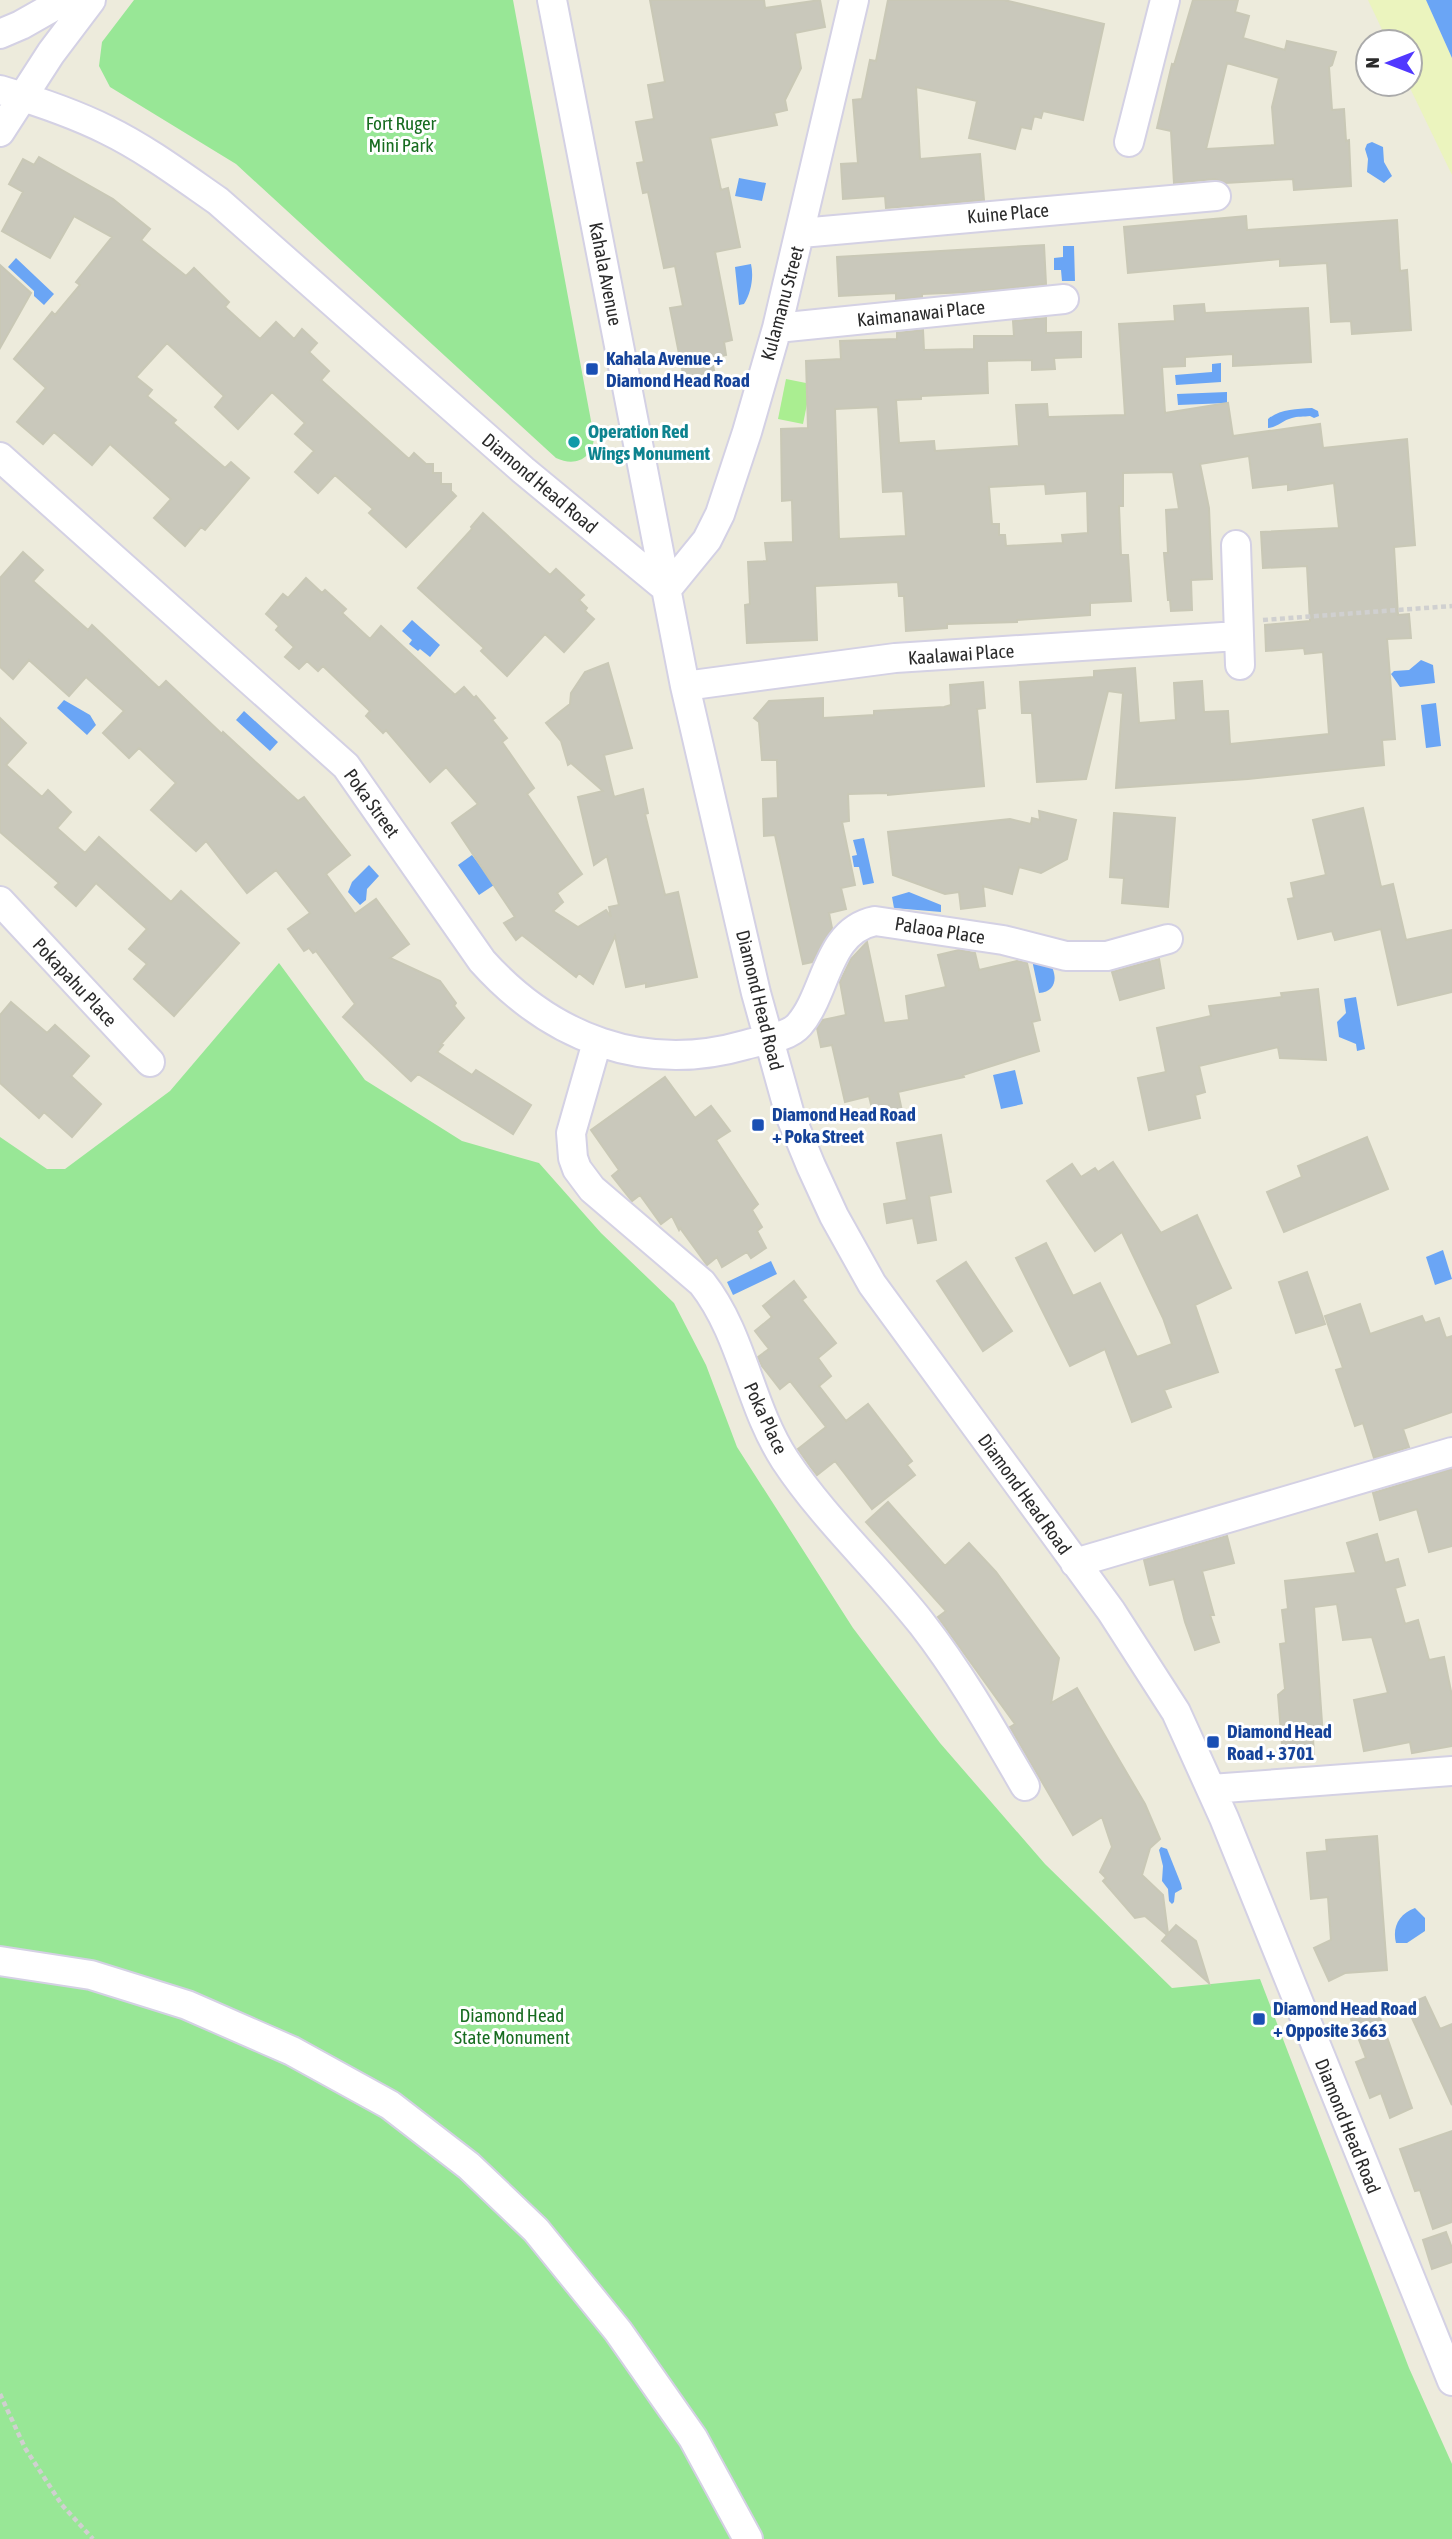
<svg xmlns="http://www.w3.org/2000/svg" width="1452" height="2539" viewBox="0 0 1452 2539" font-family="'Asap Condensed',sans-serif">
	<rect width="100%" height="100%" fill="#edebdc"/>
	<path fill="#98e796" d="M134,0H513L594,437C593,459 575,467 556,458L236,164L110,87L99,66L102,42Z
		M279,963L365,1080L462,1141L539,1163L601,1233L674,1303L706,1365L737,1447L853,1628L940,1743L1045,1864L1172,1988L1260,1979L1409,2368L1452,2464V2539H0V1137L47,1169H65L170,1091Z"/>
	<path fill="#ebf4be" d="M1368,0H1426L1452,58V175L1408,84L1410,42H1388Z"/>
	<path fill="#aaee91" d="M786,379L811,384L803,424L778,419Z"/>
	<path fill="#6aa5f5" d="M1426,0H1452V58Z
		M1372,142L1383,147L1384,162L1392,176L1384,183L1367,172L1368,159L1365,149L1367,144Z
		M739,178L766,183L762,201L735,196Z
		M1063,246H1074L1075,281H1062L1061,270H1054V258L1063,257Z
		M16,258L54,294L44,305L34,296V291L8,267Z
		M751,264C754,277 751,293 744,304L739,305L735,267Z
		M1221,363V382L1176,385L1175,375L1212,372V364Z
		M1227,392V403L1178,405L1177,394Z
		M1312,408L1318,411L1319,416L1314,418L1310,416C1304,417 1297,416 1292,418C1283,420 1278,427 1268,428V419C1280,409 1296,409 1312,408Z
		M412,620L440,645L430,657L420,649L418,651L409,644L412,640L402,631Z
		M1421,660L1433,665L1435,683L1400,687L1391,674L1394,671L1409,670Z
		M64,700L90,715L96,725L87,735L57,708Z
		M1436,703L1441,746L1426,748L1421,705Z
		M244,711L278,742L270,751L236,720Z
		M864,838L874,883L863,885L859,867H854L852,856L857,855L853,840Z
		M472,855L482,868L485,865L497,883L479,895L458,865Z
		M369,865L379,876L367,889L366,900L360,905L348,892L352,882Z
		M909,892L941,905V912L894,908L892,897Z
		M1032,960L1048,961C1058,973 1058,992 1039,993Z
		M1356,997L1365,1049L1357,1051L1356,1044L1339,1037L1337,1022L1346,1013L1344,999Z
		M1015,1070L1023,1104L1001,1109L993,1075Z
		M1443,1250L1452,1279L1435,1285L1426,1257Z
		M771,1261L777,1274L733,1295L727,1282Z
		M1161,1847L1167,1849L1181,1884L1182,1889L1175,1893L1174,1902L1172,1904L1169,1901L1168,1889L1162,1881L1163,1866L1159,1850Z
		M1415,1908L1425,1918V1931L1407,1943H1396C1392,1927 1399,1914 1415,1908Z"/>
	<path fill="#c9c8bb" stroke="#c9c8b6" stroke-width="2" fill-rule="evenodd" d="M650,0H764L765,8L820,0L825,27L795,33L801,68L785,100L787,110L774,113L777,125L710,138L721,190L728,188L740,247L715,252L732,340L724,342L726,355L711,358L716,378L685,384L670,308L683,306L675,266L664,268L648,192L643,193L637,163L644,162L636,122L654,119L648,85L665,82Z
		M888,0H1004L1104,24L1083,120L1043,111L1041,118L1034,116L1031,129L1021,127L1015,149L969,138L977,101L916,87L920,159L980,154L984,200L886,208L885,196L843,199L841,164L858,163L853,100L862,99L870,60L876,61Z
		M1193,0H1238L1235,12L1249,16L1243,38L1285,50L1287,41L1336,52L1332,65L1329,67L1332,110L1344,109L1346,141L1349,140L1351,186L1294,190L1293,179L1225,183L1215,179L1174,183L1171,131L1157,128L1172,64L1174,65ZM1227,63L1279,78L1272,107L1275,145L1206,149Z
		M39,157L113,199L150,229L141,240L186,276L194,268L229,302L225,307L260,339L276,322L294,339L302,329L317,343L309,352L329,371L321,380L409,459L414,453L426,464H433V473H441V484H451V491L456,496L406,547L369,513L373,509L335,475L318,493L295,472L314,451L295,434L305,423L272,392L238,429L215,407L224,396L167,343L136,377L152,390L147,396L176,420L173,423L225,468L231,462L249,478L205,530L201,527L185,546L154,518L171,499L110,444L92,465L54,432L43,444L17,422L46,388L14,359L52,312L55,315L80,285L76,282L112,237L74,216L50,258L2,231L23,192L9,184L23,159L34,165Z
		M1246,216L1247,230L1397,220L1400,271L1407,270L1411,330L1352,334L1351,321L1331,322L1327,263L1280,266V259L1128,273L1124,227Z
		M1044,245L1046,284L970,292L922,294V297L896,299V293L839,296L837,257Z
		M0,265L31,293L0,348Z
		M1204,304L1205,313L1308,308L1311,362L1233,366V354L1185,357V366L1162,367L1165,413L1228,403L1233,436L1320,424L1323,448L1407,439L1415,545L1394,547L1398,615L1409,614L1411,638L1387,639L1395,739L1382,740L1384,765L1248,779L1116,788L1123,693L1108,691L1086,779L1037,782L1032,713H1022L1020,682L1094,677V671L1135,668L1139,723L1176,720L1174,683L1202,681L1204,712L1228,711L1230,744L1329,734L1323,652L1305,654L1304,648L1266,651L1265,625L1310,621L1307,566L1263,568L1261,532L1339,528L1334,483L1288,490V484L1253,488L1249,456L1200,464L1209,508L1212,579L1191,580L1192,610L1171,611L1170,600H1168L1164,553H1168L1166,510L1179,509L1173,472L1123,473V506H1119L1121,555H1128L1131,601L1090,603V615L1017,620V622L947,624V628L906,631L904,596H899L898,582L815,586L817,640L747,643L745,605L750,604L748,562L767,561L765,543L793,542L792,500L782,501L781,429L808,428L806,361L841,359L840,341L897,339V333L923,330L924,350L974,349V336H1014L1013,321L1046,318V333L1081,332V357L1054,358L1055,369L1032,370V360L987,361L988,393L921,396V399L896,400L899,443L934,441L935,451L1019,446L1016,405L1047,404L1048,417L1125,415L1119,324L1175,321L1174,306ZM878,407L883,492L903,491L906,536L839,539L835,409ZM1045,484L1046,494L1087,491L1088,533L1062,535L1063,543L1006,546L1005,535H999V524H992L989,487Z
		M483,513L550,575L556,569L584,595L579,600L587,608L585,611L594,619L564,652L545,634L507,676L481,651L484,648L418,588L472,529L471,527Z
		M23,552L43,570L33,581L88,630L92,625L159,688L166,681L222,734L223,732L298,801L304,797L350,855L326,874L355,914L376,899L409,944L390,958L440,981L456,1003L454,1006L464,1018L441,1044L443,1045L437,1052L472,1075L476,1070L531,1105L513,1134L418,1074L411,1081L343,1017L355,1004L316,951L313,953L309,948L304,951L288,929L310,913L276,870L247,893L206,841L196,851L151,810L176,783L139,748L129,758L103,733L124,711L86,677L69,696L29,660L13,679L0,667V578Z
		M306,578L322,593L325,590L346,609L342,613L370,639L381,626L455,695L464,687L474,698L476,696L495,718L492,720L507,738L502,742L534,788L527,794L582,874L557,893L563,902L553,911L578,927L606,910L611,917L609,907L619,905L607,856L594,865L578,797L603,791L571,763L568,765L561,741L546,723L570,704L571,693L585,672L608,663L632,748L604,755L614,797L643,789L648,813L645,814L665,895L678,892L697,977L646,987V983L626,987L615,936L593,984L579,973L576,977L522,935L516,940L504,923L515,917L452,823L478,804L446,767L430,782L386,730L383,733L366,716L370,711L323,666L318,671L307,661L299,669L285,657L294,647L276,630L279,626L266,614L283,594L288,598Z
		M983,682L985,708L977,709L984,786L888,795V793L848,794L849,821L842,822L855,885L841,888L846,909L829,913L832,928L812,962L803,964L775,835L764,836L763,799L778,798L777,760H762L759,722L754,718L769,701L823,698V718L874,715V711L944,707L951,705L950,685Z
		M0,718L26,743L6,765L42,797L48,790L71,812L57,828L85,853L99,837L171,902L181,891L239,943L174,1016L134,979L147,964L129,949L147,929L96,883L76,906L55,887L59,883L0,832Z
		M1363,808L1381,887L1393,884L1406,940L1452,930V992L1398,1005L1381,929L1335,940L1332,931L1298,939L1288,899L1294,898L1291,883L1326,875L1313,820Z
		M1039,811L1076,820L1067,859L1041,873L1019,867L1012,894L983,886L985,906L961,909L959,892L945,894L893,875L888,832L1010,819L1031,824L1032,818L1040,820Z
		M1114,813L1175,818L1168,907L1122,903L1124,878L1110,877Z
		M867,942L884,1023L909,1020L906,996L946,987L938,955L959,950L975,953L979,970L1017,961L1027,963L1040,1020L1032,1022L1039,1051L963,1075L964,1077L898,1092L902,1111L874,1117L869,1096L845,1102L832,1045L821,1047L817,1028L823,1020L846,1015L840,982L851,959Z
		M1159,959L1164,988L1120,1000L1112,972Z
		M1318,989L1326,1060L1280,1058L1278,1047L1199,1066L1205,1092L1195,1095L1200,1118L1149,1130L1138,1078L1166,1072L1157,1028L1211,1016L1209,1006L1282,997L1281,993Z
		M11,1002L47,1033L55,1025L89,1056L71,1076L101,1104L72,1137L44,1112L39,1118L0,1083V1015Z
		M665,1077L695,1118L711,1106L730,1131L716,1140L758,1204L752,1210L762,1227L757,1231L766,1248L751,1258L747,1252L722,1267L717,1257L707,1265L680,1228L679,1230L672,1216L661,1224L640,1195L632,1201L612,1176L619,1170L591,1130Z
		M941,1135L951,1192L929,1196L936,1240L918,1243L913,1218L887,1223L884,1204L907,1200L897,1143Z
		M1367,1137L1388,1189L1284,1232L1267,1192L1302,1177L1298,1166Z
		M1113,1162L1161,1233L1197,1215L1231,1288L1195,1305L1218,1372L1164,1390L1171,1407L1132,1422L1105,1349L1070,1366L1016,1258L1046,1243L1073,1296L1100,1283L1137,1357L1172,1344L1163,1318L1122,1232L1095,1251L1047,1181L1072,1164L1081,1177L1095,1168L1098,1172Z
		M966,1262L1012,1331L983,1351L937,1281Z
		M1307,1272L1325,1324L1296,1333L1279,1282Z
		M794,1281L806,1297L802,1300L836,1343L818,1358L831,1376L819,1386L846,1421L868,1404L912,1461L907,1465L915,1475L872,1509L835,1461L817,1475L810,1466L798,1449L826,1427L790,1381L780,1389L762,1366L758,1357L769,1349L755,1331L772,1317L763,1306Z
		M1360,1304L1370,1334L1422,1316L1425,1323L1439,1318L1446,1338L1452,1336V1412L1403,1429L1409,1447L1374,1458L1363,1423L1355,1426L1336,1370L1343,1368L1325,1316Z
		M1452,1469V1546L1429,1552L1417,1509L1380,1520L1373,1493Z
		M888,1502L945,1566L969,1543L996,1572L1059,1658L1051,1703L1077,1688L1145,1804L1160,1839L1150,1848L1142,1875L1163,1895L1168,1934L1176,1925L1196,1941L1209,1983L1162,1941L1167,1935L1145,1916L1135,1918L1103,1881L1106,1878L1100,1872L1112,1847L1102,1817L1073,1835L1010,1727L1015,1724L938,1617L946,1611L866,1522Z
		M1377,1534L1385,1563L1398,1559L1405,1585L1395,1588L1405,1624L1418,1620L1429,1660L1444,1657L1452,1696V1746L1412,1753L1410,1742L1364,1751L1354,1700L1388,1693L1372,1637L1343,1640L1337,1604L1314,1607L1323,1737L1313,1738L1314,1756L1283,1758L1278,1695L1285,1689L1280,1644L1286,1643L1282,1610L1288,1609L1285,1581L1356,1573L1347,1543Z
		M1227,1536L1234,1563L1202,1571L1214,1615H1210L1219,1642L1195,1650L1185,1622L1174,1579L1150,1585L1144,1560Z
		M1377,1836L1387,1970L1345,1973L1329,1981L1314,1948L1331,1940L1328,1897L1311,1899L1307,1853L1327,1851L1326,1840Z
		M1425,1997L1440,2029L1452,2024V2105L1406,2005Z
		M1377,2009L1412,2108L1390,2118L1381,2093L1370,2098L1356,2062L1366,2058L1351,2019Z
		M1452,2131V2222L1433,2229L1420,2190L1415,2191L1400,2149Z
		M1446,2232L1452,2248V2262L1432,2269L1423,2240Z"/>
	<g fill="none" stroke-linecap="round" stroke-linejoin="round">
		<g stroke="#d4d1e4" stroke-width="32">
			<path id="minor" d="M552,0L685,686L756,993L790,1115L811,1166L834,1216L872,1284L1111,1611L1176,1712L1224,1818L1452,2381
				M0,34L21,25L65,0
				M0,90C37,101 73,113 107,130C146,149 182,176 218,201L523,470L667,589
				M0,132L51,53L91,0
				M1129,142L1165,0
				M801,233L1216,196
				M777,328L1064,299
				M0,457L346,766L482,961C551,1038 644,1074 745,1045C762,1040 788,1038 799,1025C827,993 826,931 875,921L1003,940L1066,956H1107L1168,939
				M1236,545L1240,665
				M667,589L707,540L720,514L747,432L777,328L854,0
				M685,686L895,658L1238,636
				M0,901L150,1062
				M597,1042L571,1133L573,1158L577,1169L592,1189L702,1283C743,1335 749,1405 785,1460C824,1519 879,1569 922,1624C961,1674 993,1731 1025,1786
				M1075,1563L1452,1452
				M1211,1789L1452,1771
				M0,1961L91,1975L187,2005L292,2051L390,2105L469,2166L536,2230L618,2331L693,2438L748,2539"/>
		</g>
		<path stroke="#d0d0d0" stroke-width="4.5" stroke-dasharray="5 3.5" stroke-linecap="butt" d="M1263,620L1452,606
			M0,2394L25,2448L62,2505L93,2539"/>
		<use href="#minor" stroke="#fff" stroke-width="28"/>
	</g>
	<g fill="#1a4fb4" stroke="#fff" stroke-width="2.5">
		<rect x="585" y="362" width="14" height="14" rx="3.5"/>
		<rect x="751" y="1118" width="14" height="14" rx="3.5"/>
		<rect x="1206" y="1735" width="14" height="14" rx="3.5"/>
		<rect x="1252" y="2012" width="14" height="14" rx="3.5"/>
	</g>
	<circle fill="#0f9aa8" stroke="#fff" stroke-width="2.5" cx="574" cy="442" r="7"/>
	<g text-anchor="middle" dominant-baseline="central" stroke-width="6" stroke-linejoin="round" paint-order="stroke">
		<g font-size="19" fill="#176c20" stroke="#fff">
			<text x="401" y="123">Fort Ruger<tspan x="401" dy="22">Mini Park</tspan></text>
			<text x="512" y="2015">Diamond Head<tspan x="512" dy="22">State Monument</tspan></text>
		</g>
		<g font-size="19" fill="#2b2b2b" stroke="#fff">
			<text transform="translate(1008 213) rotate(-5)">Kuine Place</text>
			<text transform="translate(606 274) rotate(79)">Kahala Avenue</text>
			<text transform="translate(782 303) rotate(-75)">Kulamanu Street</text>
			<text transform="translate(921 313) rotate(-6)">Kaimanawai Place</text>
			<text transform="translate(540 483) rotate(40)">Diamond Head Road</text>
			<text transform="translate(961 654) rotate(-4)">Kaalawai Place</text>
			<text transform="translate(372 803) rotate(54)">Poka Street</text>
			<text transform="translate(940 930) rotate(9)">Palaoa Place</text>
			<text transform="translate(75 982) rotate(47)">Pokapahu Place</text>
			<text transform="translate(760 1000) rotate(76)">Diamond Head Road</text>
			<text transform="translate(766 1418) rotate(65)">Poka Place</text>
			<text transform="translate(1025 1494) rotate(54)">Diamond Head Road</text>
			<text transform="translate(1348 2126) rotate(68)">Diamond Head Road</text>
		</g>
		<g font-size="19" font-weight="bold" fill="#164399" stroke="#fff" text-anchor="start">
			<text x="606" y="358">Kahala Avenue +<tspan x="606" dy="22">Diamond Head Road</tspan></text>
			<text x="772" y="1114">Diamond Head Road<tspan x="772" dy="22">+ Poka Street</tspan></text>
			<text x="1227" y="1731">Diamond Head<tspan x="1227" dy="22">Road + 3701</tspan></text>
			<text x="1273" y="2008">Diamond Head Road<tspan x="1273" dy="22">+ Opposite 3663</tspan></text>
		</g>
		<g font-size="19" font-weight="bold" fill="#0d838f" stroke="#fff" text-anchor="start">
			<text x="588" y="431">Operation Red<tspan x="588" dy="22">Wings Monument</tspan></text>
		</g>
	</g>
	<g transform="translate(1389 63) rotate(270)"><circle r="33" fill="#ffffff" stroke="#aaaaaa" stroke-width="2"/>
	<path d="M0-5L12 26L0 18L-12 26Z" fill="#5138ff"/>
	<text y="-10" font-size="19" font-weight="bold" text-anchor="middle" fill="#2b2b2b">N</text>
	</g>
</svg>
